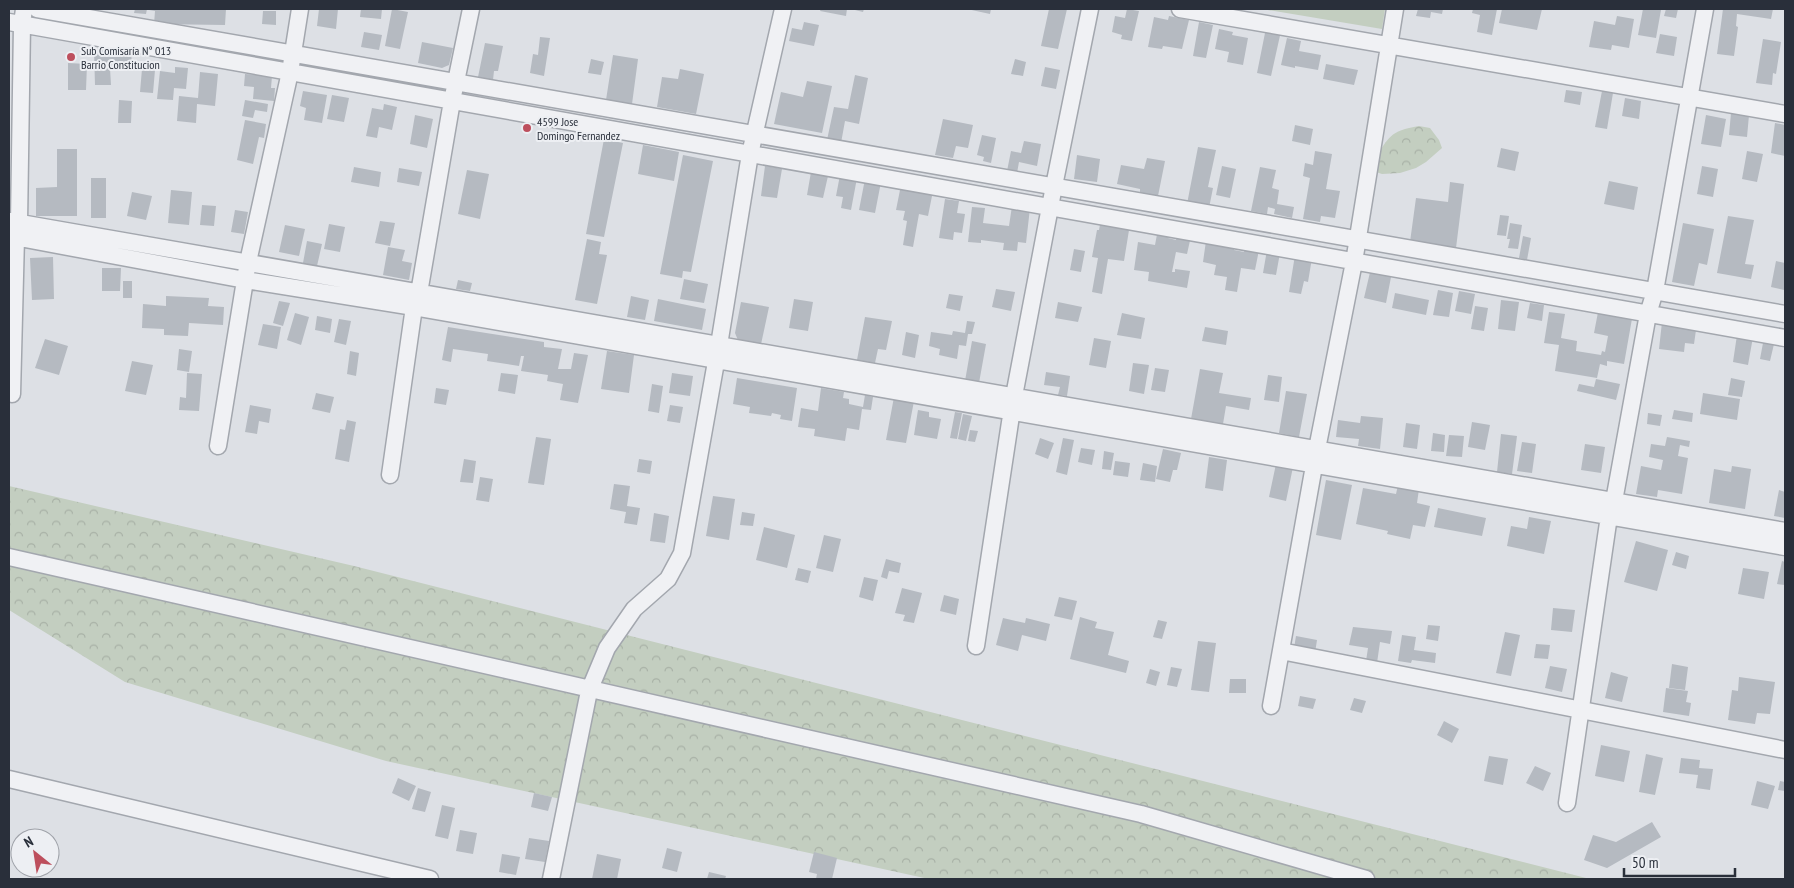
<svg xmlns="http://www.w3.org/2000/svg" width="1794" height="888" viewBox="0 0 1794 888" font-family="'PT Sans Narrow',sans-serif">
	<defs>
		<pattern id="forest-crowns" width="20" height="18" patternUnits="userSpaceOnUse" patternTransform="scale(1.25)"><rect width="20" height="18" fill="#c3cec0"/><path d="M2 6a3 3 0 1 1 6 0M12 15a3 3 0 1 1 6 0" fill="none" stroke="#a8b1a6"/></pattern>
	</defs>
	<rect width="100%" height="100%" fill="#dde0e5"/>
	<path fill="#c3cec0" d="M1262,9H1385L1382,29Z"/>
	<path fill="url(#forest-crowns)" d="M1419,126L1430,128L1439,140L1442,148L1426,162L1416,168L1400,173L1382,174L1376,172L1374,161C1389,137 1389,131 1419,126Z
		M9,486L354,566L1590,879H929L386,761L125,682L9,610Z"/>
	<path fill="#b5bac1" d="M135,9H147L146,14L134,13Z
		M149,9H226L225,25L154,24L155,11L149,10Z
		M319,9H338L336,29L317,26Z
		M361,9H382L381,19L360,17Z
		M392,9L408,12L400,49L385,46Z
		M821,9H847L846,16L820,11Z
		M851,9H864L863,12Z
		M967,9H991L990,14Z
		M1049,9H1067L1058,49L1041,46Z
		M1127,9L1139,11L1132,41L1121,39L1122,35L1112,32L1115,16L1125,18Z
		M1418,9H1443L1442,14L1431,12L1430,18L1416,16Z
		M1473,9H1497L1492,35L1477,32L1480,15L1472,13Z
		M1502,9H1542L1537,30L1499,23Z
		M1643,9L1661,10L1656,38L1638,35Z
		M1666,9H1678L1676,18L1664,16Z
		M1723,9H1773L1771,19L1737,14L1736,26L1738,27L1734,56L1717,54Z
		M263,11H276V25L262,24Z
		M1169,16L1189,20L1182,49L1163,46L1162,49L1148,47L1154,17L1168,20Z
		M1617,16L1634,19L1629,48L1612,45L1611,50L1589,47L1594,21L1615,25Z
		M804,22L819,25L814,46L789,41L792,28L802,30Z
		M1199,22L1213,25L1206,58L1193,56Z
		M1266,28L1281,31L1271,76L1257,73Z
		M1219,29L1233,32L1232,35L1248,38L1243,65L1227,62L1229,52L1215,49Z
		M364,32L382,35L379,50L361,47Z
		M1660,34L1677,37L1674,56L1656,53Z
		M540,37L550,38L544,76L530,73L533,54L538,55Z
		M1287,38L1301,41L1299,51L1321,55L1318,70L1295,66V68L1281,65Z
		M1763,39L1781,42L1776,74L1773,73L1772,85L1756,83Z
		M422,42L453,48L449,65L442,68L418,63Z
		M485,43L503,46L498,71H494L493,80L478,77Z
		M131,49L132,67L110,68L111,85H95L94,50Z
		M613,55L638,59L632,104L606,100Z
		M591,59L604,62L601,75L588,73Z
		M1015,59L1026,62L1023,76L1011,74Z
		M68,63L87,64L86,90H68Z
		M1326,64L1358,70L1354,85L1323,79Z
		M175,67L188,68L186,89L174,88L173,100L157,99L160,71L175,73Z
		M1045,67L1060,70L1056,89L1041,86Z
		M142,69L155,70L153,93L140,92Z
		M680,69L704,74L696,114L657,107L662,77L678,79Z
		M200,72L218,74L215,106L197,104L196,123L177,121L179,96L198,98Z
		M245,74L272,76L271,88H275L274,101L253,99L254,87L244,86Z
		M855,75L868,78L859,124L845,121L841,143L827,140L834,107L848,109Z
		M807,81L832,86L822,133L774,124L781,92L803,97Z
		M1566,90L1582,92L1580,105L1564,102Z
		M303,91L327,95L322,123L304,120L306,108L300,106Z
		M1602,91L1613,93L1607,129L1595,127Z
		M332,95L349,98L344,122L327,119Z
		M1625,98L1641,101L1639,119L1622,116Z
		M119,100L132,101L131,123H118Z
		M245,100L268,104L267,112L255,110L253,118L242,116Z
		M384,104L397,107L392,130L379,127L377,138L366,136L372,108L383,110Z
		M1731,113L1749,115L1747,137L1729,135Z
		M415,115L433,119L427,148L410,144Z
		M1706,115L1726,119L1721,147L1701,144Z
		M943,119L973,125L968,148L956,146L953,158L935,155Z
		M245,120L266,124L264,138L259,137L253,164L237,160Z
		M1775,123L1785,125V156L1771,153Z
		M1295,125L1313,129L1310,145L1292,141Z
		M982,135L996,138L991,163L983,161L984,157L977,155Z
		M604,139L623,143L604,237L586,234Z
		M1024,141L1041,144L1037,166L1019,162L1017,173L1007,171L1011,151L1021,153Z
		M643,145L679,152L674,181L638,174Z
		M1198,147L1216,150L1208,187L1213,188L1209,208L1187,204Z
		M1501,148L1519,152L1515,171L1497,167Z
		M57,149H77V216H36V188L57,187Z
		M1315,151L1332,154L1326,189L1340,191L1335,218L1321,216L1320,222L1303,219L1310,178L1303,176L1305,163L1313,165Z
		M1747,151L1763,154L1757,182L1742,179Z
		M683,155L713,161L691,272L683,271L682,278L660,274Z
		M1077,155L1100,159L1097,182L1074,179Z
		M1147,158L1165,161L1158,196L1140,193V189L1117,184L1121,165L1144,169Z
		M765,166L782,169L777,198L761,196Z
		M1222,166L1236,169L1230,198L1216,195Z
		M1702,166L1718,169L1713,197L1697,194Z
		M354,167L381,172L379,187L351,182Z
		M1260,167L1276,170L1272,188L1279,190L1277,204L1294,207L1292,218L1274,214L1275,209L1268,207L1267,214L1251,211Z
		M399,168L422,172L419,186L397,182Z
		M467,170L489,174L480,219L458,214Z
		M811,172L828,176L823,198L807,195Z
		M840,175L857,178L851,210L841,208L843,197L836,196Z
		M91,178H106V218H91Z
		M865,179L881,182L875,213L859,210Z
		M1609,181L1638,187L1634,210L1604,204Z
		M1450,182L1464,184L1456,248L1410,242L1416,198L1448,202Z
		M901,185L933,191L928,216L919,214L913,247L903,245L907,221L903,220L905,211L896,210Z
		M171,190L192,192L189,225L168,223Z
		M132,192L152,196L146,220L127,216Z
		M945,199L959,201L957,213L965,214L962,233L954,232L953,240L939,238Z
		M202,205L216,206L214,226L200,225Z
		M1012,206L1030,208L1026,243L1018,242L1017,251L1003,250L1004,243L981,240V243L968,242L972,207L985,208L983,223L1009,226Z
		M235,210L248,212L244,234L231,232Z
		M1500,215L1509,216L1506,236L1497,235Z
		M1728,216L1754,220L1745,264L1754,265L1751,279L1717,273Z
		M1101,219L1130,224L1124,261L1108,259L1102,294L1092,292L1098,258L1092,257L1097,230H1099Z
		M380,221L395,223L390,246L375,243Z
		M1510,223L1522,225L1518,249L1508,248L1510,239H1507Z
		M1683,223L1714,229L1707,265L1699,263L1694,286L1672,282Z
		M329,224L345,227L340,252L324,249Z
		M285,225L305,229L299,256L279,252Z
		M1158,229L1170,231L1168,238L1176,240L1177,234L1191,236L1187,254L1176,252L1172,272H1175V269L1190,271L1187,288L1148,281L1149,272L1134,270L1138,242L1155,245Z
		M1523,236L1531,238L1527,260L1519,258Z
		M587,239L601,242L599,254L607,255L597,304L575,300Z
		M307,241L322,244L317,266L303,263Z
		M1206,241L1235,242L1234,250L1244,252L1245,247L1259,250L1255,270L1241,268L1237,292L1225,290L1227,277L1214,275L1216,265L1203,262Z
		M388,247L405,250L402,261L412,263L409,280L383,275Z
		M1074,249L1085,251L1081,272L1070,270Z
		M1267,250L1280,253L1276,275L1263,273Z
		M1295,255L1312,258L1308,282L1304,281L1301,294L1289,292Z
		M53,257L54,299L32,300L30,258Z
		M1776,261L1785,263L1784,290L1771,287Z
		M102,268H121L120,291H102Z
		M1371,268L1392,272L1386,303L1364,298Z
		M684,279L708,284L704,303L680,299Z
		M458,280L472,283L470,291L456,289Z
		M123,281H132V298H123Z
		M996,289L1015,292L1011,311L992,307Z
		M1438,290L1453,293L1449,317L1433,315Z
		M1459,291L1475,294L1471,314L1455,311Z
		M1395,293L1429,300L1426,315L1392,308Z
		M949,294L963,296L960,311L946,308Z
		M166,296L209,298L208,306L224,307L223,325L189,323L188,336L164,335V329L142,328L143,304L166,306Z
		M631,296L649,300L645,320L627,317Z
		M658,299L706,309L702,330L654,321Z
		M794,299L813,302L808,331L789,328Z
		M1501,300L1519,302L1515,331L1498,329Z
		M279,301L290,303L283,326L273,323Z
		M741,302L769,307L760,349L740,345L735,333Z
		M1058,302L1082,307L1078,322L1055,318Z
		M1530,303L1544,305L1542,321L1527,318Z
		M1475,306L1488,308L1484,331L1471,329Z
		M1599,307L1633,313L1624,364L1607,361V366L1600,364L1597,378L1555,371L1559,345L1544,343L1549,312L1565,314L1561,338L1577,341L1576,351L1601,355L1602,351L1605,352L1608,336L1594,333Z
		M295,313L309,317L301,345L287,340Z
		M1122,313L1145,318L1141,339L1117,335Z
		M317,316L332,319L330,333L315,330Z
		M865,317L892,321L886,350L878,349L875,363L857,360Z
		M339,319L351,321L346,345L334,342Z
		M967,321L975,322L972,334H968L966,346L959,345L957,359L939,355L940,349L929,346L931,332L952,335L953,331L965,333Z
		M1662,322L1696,330L1694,344L1685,343L1684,352L1659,349Z
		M263,324L281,327L277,349L258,345Z
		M448,327L544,342V347L562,349L558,369H571L574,353L588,355L578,403L560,400L563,384L547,381L548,375L521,371L524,356H521L519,366L487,361L488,354L453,349L451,362L442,360Z
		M1205,327L1228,331L1226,345L1202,341Z
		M906,332L919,335L915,358L902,355Z
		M1737,335L1753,337L1748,365L1733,362Z
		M1094,338L1111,341L1106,368L1089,365Z
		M45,339L68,346L59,375L35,368Z
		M972,341L986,344L979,383L965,381Z
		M1763,343L1774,344L1770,361L1760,359Z
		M179,349L192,351L189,372L177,370Z
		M350,351L359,353L356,376L347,374Z
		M607,351L634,355L629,393L601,389Z
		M132,361L153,365L146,395L125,391Z
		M1133,363L1149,365L1144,394L1129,391Z
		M1155,368L1169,370L1165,392L1151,390Z
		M1200,369L1223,373L1219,393L1251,398L1249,410L1226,406L1223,424L1191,419Z
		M1046,372L1070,376L1067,396L1058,395L1060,387L1044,385Z
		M187,373L202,374L199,411L179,410L180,397L186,398Z
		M501,373L518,375L515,394L498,391Z
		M672,373L693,376L690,396L669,393Z
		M1268,375L1282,377L1279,402L1264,400Z
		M737,378L797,388L792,421L780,419L781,415L772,413L771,416L749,413L750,407L733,404Z
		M1731,378L1745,381L1742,397L1728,395Z
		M1596,379L1620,384L1616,400L1577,391L1579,384L1594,387Z
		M652,384L663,386L659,413L648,411Z
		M436,388L449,390L446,405L434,403Z
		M821,388L844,392L843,398L849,399V404L863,407L865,395L873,397L871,410L862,409L859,430L847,428L845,441L814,436L815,429L798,427L801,408L818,411Z
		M1286,391L1307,394L1299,437L1279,433Z
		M316,393L334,397L330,413L312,409Z
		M1703,393L1740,399L1737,420L1700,414Z
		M894,397L914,401L906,443L886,440Z
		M250,405L271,409L269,423L259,421L257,434L245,432Z
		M670,405L683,407L680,423L667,421Z
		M918,410L929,412V417L941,419L937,439L914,435Z
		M1674,410L1693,413L1692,422L1672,419Z
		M955,412L962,413L957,439L950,438Z
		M1648,413L1662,415L1660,426L1647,424Z
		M963,414L972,416L966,441L958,439Z
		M1361,416L1383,418L1380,449L1358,446L1359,439L1336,437L1338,420L1360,423Z
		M347,420L356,422L349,462L335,459L340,429L345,430Z
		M1472,422L1490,425L1485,450L1468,447Z
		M1406,423L1420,425L1417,449L1403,447Z
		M970,430L978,431L975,442L968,441Z
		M1433,433L1445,435L1444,452L1431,451Z
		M1501,434L1517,436L1512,474L1497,472Z
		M1449,435L1464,436L1462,457L1446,456Z
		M536,437L551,439L544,485L528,483Z
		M1667,437L1690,441L1689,447L1680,445L1678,456L1688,458L1682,494L1658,490L1657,497L1636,494L1641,466L1661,470L1663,460L1649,457L1651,444L1665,446Z
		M1040,438L1054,443L1048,459L1035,454Z
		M1063,438L1074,440L1067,475L1056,472Z
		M1522,442L1536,444L1532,473L1517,471Z
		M1585,444L1605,447L1601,473L1581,470Z
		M1081,448L1095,450L1092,465L1078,462Z
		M1163,449L1181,453L1177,470H1173L1170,482L1156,479Z
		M1104,451L1114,453L1111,470L1102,469Z
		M1209,457L1227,460L1223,491L1205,488Z
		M464,459L476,461L473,483L460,482Z
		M639,459L652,461L650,474L637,472Z
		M1115,461L1130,463L1128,477L1113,475Z
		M1143,463L1157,466L1155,482L1140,480Z
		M1276,464L1293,467L1286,501L1269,497Z
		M1732,466L1751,469L1745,509L1709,503L1714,469L1731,472Z
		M480,477L493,479L489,502L476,500Z
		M1326,480L1352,485L1341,540L1316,535Z
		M614,484L630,486L627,506L640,508L637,525L624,523L626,512L610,509Z
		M1398,485L1419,489L1417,503L1430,506L1425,527L1413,525L1410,539L1387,534L1388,531L1356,524L1363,488L1396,494Z
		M1779,490L1785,492V518L1774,516Z
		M713,496L735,499L729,540L706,536Z
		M1438,508L1486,518L1482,536L1434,527Z
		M742,512L755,514L753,526L740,525Z
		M654,513L669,516L665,543L650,541Z
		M1529,517L1551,521L1544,554L1507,546L1511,526L1527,529Z
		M764,527L795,535L787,568L756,560Z
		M824,535L841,539L833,572L816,568Z
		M1636,541L1668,550L1657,591L1624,582Z
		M1676,552L1689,556L1686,569L1672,565Z
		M886,559L901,563L899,573L889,571L887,579L881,577Z
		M1782,561L1785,562V585L1777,584Z
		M798,568L811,571L808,583L795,580Z
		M1743,568L1769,572L1764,599L1738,594Z
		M864,577L878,580L873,601L859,597Z
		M902,588L922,593L914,623L903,621L905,615L895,613Z
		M944,595L959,599L956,615L940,611Z
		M1059,597L1077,601L1072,620L1054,616Z
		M1553,608L1575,610L1572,632L1551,630Z
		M1080,617L1097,622L1095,628L1114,632L1108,655L1129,661L1126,673L1070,659Z
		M1003,618L1025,623L1026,618L1050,624L1046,641L1022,635L1018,651L996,645Z
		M1158,620L1167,622L1162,639L1153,637Z
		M1428,625L1440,626L1438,641L1426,639Z
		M1353,627L1392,631L1390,644L1380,642L1377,663L1366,661L1368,648L1349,645Z
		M1505,632L1520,635L1511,676L1496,673Z
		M1402,635L1416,637L1414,650L1436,653L1435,663L1412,660L1411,663L1398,661Z
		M1296,636L1317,640L1315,653L1294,648Z
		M1198,641L1216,643L1209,692L1191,690Z
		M1536,644L1550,645L1548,659L1534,658Z
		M1672,664L1688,667L1685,690L1669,688Z
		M1550,666L1567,669L1562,692L1545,688Z
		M1171,667L1182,669L1177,687L1167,685Z
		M1150,669L1160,672L1156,686L1146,683Z
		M1611,672L1628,677L1622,702L1605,698Z
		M1739,677L1775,682L1770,714L1757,713L1755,724L1728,720L1732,690L1738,691Z
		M1230,679H1246V693H1229Z
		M1666,688L1688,691L1686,702L1691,703L1689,716L1663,712Z
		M1300,696L1316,699L1313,709L1298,706Z
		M1354,698L1366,701L1362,713L1350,710Z
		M1444,721L1459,729L1452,743L1437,735Z
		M1601,745L1630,751L1624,782L1595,776Z
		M1646,754L1663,758L1655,795L1639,792Z
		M1489,756L1508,759L1503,785L1484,781Z
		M1681,758L1700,760L1699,768L1713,769L1710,790L1696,788L1698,775L1679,773Z
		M1535,766L1551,773L1543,791L1526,783Z
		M398,778L416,786L409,801L392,793Z
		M1757,781L1775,786L1768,809L1751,805Z
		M1780,781L1785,782V791L1778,790Z
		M418,788L431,792L425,812L412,809Z
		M534,793L552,797L548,811L531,807Z
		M442,805L455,808L448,839L435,836Z
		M1652,822L1661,837L1607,868L1584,860L1593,835L1616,842Z
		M460,830L477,833L473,854L456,851Z
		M529,838L549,841L545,862L525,859Z
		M667,848L682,852L677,872L662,868Z
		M814,852L837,858L832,879H816L817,874L809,872Z
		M502,854L520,857L516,875L499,872Z
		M597,854L621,859L617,879H592Z
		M709,872L726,876L725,879H707Z"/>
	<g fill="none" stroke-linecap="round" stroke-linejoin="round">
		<g stroke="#a3a7ae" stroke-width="19">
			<path id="minor" d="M37,9L1785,314
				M1180,9L1785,114
				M9,22L1785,338
				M9,221L1785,531
				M9,236L245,280L414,307L1785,547
				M12,394L16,237L19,223L22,24L24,9
				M218,446L248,262L290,72L300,9
				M390,475L414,307L419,293L452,101L471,9
				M9,557L1141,814L1366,879
				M976,646L1014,396L1054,186L1090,9
				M1281,651L1785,750
				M1271,706L1317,449L1354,262L1395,9
				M9,779L430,879
				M1567,803L1609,516L1614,501L1648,314L1655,291L1705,9
				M551,879L589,691L607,648L634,609L668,579L682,553L719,345L750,154L783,9"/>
		</g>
		<use href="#minor" stroke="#f0f1f4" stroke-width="16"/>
	</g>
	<g fill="#bd4f5d" stroke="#edeff3" stroke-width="2">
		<circle cx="71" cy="57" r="5"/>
		<circle cx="527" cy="128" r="5"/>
	</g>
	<g text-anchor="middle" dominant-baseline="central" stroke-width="4" stroke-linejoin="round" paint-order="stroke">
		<g font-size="12" fill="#292f3a" stroke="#edeff3" text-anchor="start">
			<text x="81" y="50">Sub Comisaría N° 013<tspan x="81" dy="14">Barrio Constitucion</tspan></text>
			<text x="537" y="121">4599 Jose<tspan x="537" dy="14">Domingo Fernandez</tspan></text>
		</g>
	</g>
	<rect width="1794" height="888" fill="none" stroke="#292f3a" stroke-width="20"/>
	<g transform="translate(35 853) rotate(330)"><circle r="24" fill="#edeff3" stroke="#9fa2a9"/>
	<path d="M0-4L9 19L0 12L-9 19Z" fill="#bd4f5d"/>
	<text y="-8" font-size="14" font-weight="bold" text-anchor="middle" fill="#292f3a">N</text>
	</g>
	<path d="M1624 868v8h111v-8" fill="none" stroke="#292f3a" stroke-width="2.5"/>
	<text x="1632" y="868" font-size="15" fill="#292f3a" stroke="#edeff3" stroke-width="4" paint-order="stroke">50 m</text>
</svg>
